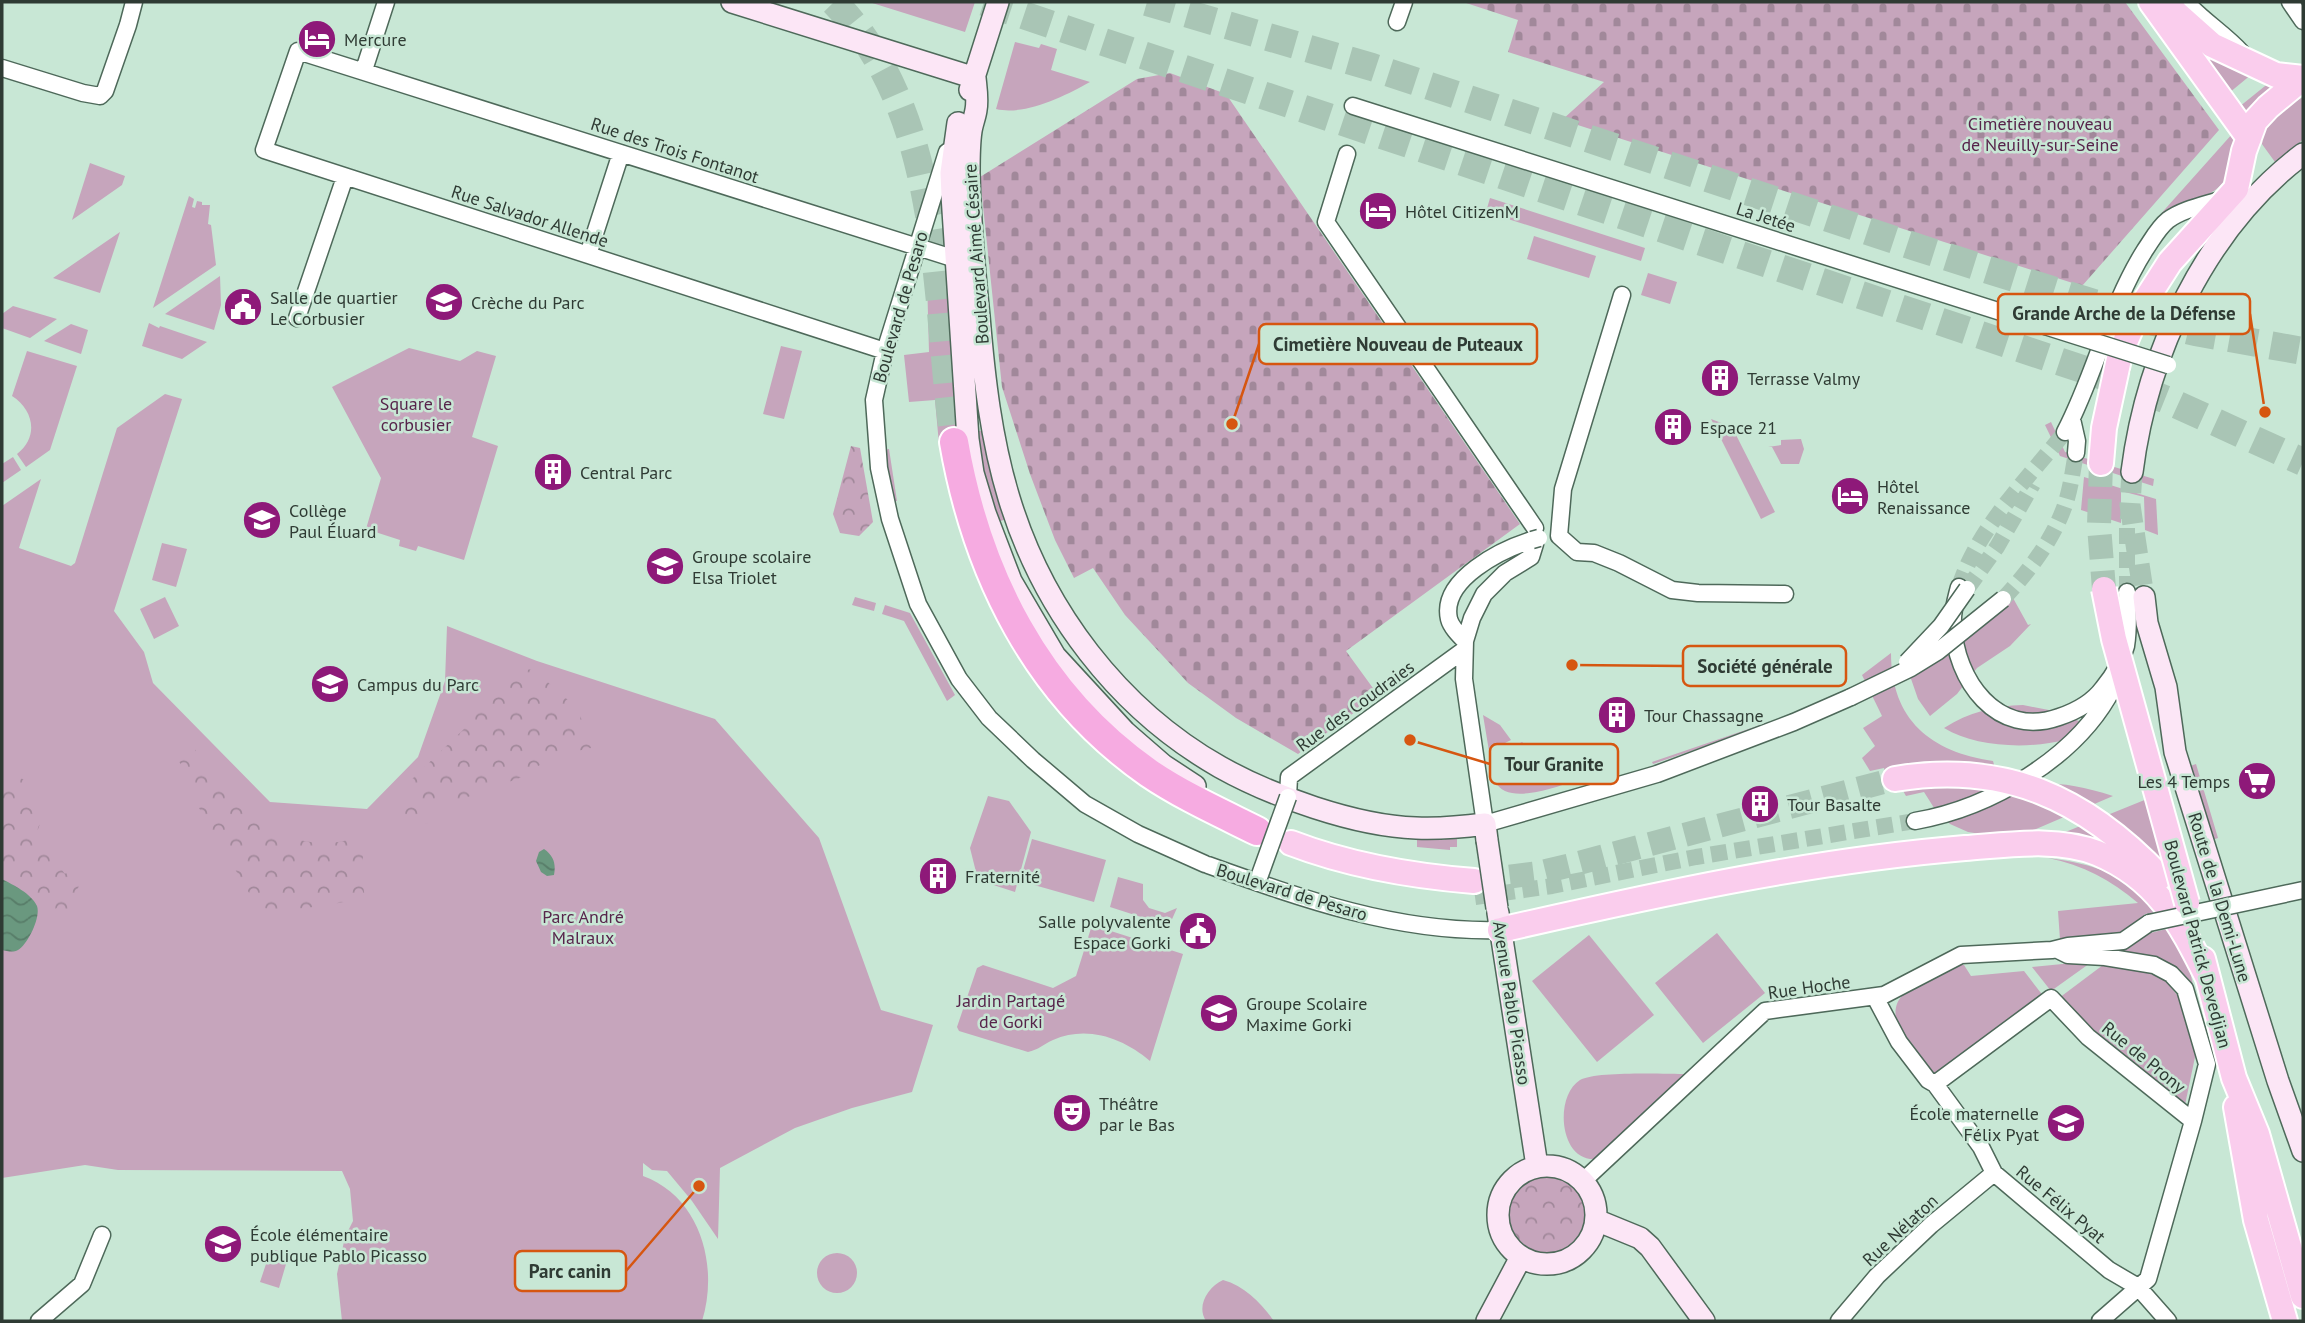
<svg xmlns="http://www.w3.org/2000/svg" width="2305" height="1323" viewBox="0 0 2305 1323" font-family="'PT Sans',sans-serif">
	<defs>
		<pattern id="forest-crowns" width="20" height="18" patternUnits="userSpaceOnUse" patternTransform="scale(1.75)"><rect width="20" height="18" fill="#c6a5bc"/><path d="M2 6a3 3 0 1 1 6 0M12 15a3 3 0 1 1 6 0" fill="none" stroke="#a1889a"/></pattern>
		<pattern id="cemetery-stones" width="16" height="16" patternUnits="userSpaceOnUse" patternTransform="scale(1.75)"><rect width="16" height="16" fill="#c6a5bc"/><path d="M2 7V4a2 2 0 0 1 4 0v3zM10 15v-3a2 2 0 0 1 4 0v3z" fill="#a1889a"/></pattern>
		<pattern id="water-waves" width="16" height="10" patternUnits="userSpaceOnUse" patternTransform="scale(1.75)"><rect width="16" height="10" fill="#6a987f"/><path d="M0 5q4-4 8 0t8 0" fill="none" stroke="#587d69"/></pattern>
	</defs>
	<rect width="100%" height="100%" fill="#c8e7d5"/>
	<path fill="#c6a5bc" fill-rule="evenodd" d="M869,2H975L965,32Z
		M2193,41L2252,74L2229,93Z
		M1015,42L1039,48L1041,44L1057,49L1051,70L1090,82C1065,96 1025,116 996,109Z
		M2270,82L2284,83L2248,118L2239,107Z
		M2303,97V139L2282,161L2275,162L2259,140L2269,117Z
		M2233,133C2235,145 2233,154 2231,165C2221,206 2183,193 2158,217Z
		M90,163L125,176L122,185L72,220Z
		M189,196L194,199L192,207L195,208L197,201L202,202V205H210L208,224L211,225L216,265L153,308Z
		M1490,198L1645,248L1641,261L1486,212Z
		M120,232L100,293L53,278Z
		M1534,236L1596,256L1589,278L1527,259Z
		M1648,273L1677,282L1670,304L1641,295Z
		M220,276L221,305L214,330L165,314Z
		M927,278H947L961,442L939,444L935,400L909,402L904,355L929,352Z
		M13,306L57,319L30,338L2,328V314Z
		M149,323L159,328L160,326L207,342L182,359L142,346Z
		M71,324L88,330L81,354L44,341Z
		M781,346L802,351L784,419L763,414Z
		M409,348L460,361L477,351L496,356L472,437L498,446L464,560L418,546L416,551L399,546L400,540L366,529L381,478L332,387Z
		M27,351L77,366L50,450L26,467L17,454C39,437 34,410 12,396Z
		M165,394L182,399L114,611L144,652L153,683L270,802L367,809L418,757L445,681L447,626L537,661L715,719L819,838L881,1010L933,1025L912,1092L852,1108L795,1128L720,1168L718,1239L692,1201L667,1171L652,1170L643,1163V1176C701,1197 719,1267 702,1321H342L337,1274L345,1237L353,1221L350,1189L342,1171L118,1170L85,1165L2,1178V506L41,479L19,548L71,566L75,563L117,428Z
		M1711,419L1732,427L1775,512L1761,519Z
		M2051,422L2065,452L2154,479L2153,486L2060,456L2045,425Z
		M972,431H991L1012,517L995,523Z
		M1801,439L1804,449L1799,464H1781L1772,447H1768L1781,445V440Z
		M889,449L897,501L892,502L883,450Z
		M13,457L21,470L2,483V464Z
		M2084,477L2156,499L2158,535L2145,530L2144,497L2121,491V523L2081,510Z
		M162,543L187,549L176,587L152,580Z
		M165,597L179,626L154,639L140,609Z
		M855,597L876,603L874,611L852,605Z
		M2013,598L2028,625L2031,624L2010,646L1977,668L1957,694L1930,716L1918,699L1909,673L1947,650L1949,655L1964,648L1963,638L1999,612Z
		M885,605L910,613L955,695L947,701L904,621L882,614Z
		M1891,653C1891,720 1931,752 1993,761L2000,786C2044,781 2070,782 2113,796L2027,833L1987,835L1968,832L1950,824L1936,811L1924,792L1906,796L1902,789L1889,791L1884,768L1870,771L1862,758L1875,746L1863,728L1882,716L1862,675Z
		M2023,705L2059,712L2096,729C2055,750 1984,752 1944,728C1969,712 1994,706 2023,705Z
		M1483,715L1500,725L1511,740L1489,751Z
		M1769,722L1770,724L1653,764L1652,762Z
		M1522,742C1541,760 1567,769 1592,766L1593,780L1580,785L1578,780C1558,786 1507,807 1495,781C1492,775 1491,766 1490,759ZM1514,757L1524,758L1532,768L1530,780L1521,785L1511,784L1504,773L1506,763Z
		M2196,764L2218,838L2212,840L2190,766Z
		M988,796L1009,801L1031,832L1015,892L978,880L970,848Z
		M2147,799L2171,879L2123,826L2108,846L2063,833Z
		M1450,834H1457V847H1450V850L1417,847V838L1444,840Z
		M1032,839L1106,860L1094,902L1020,881Z
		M2048,858C2095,864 2126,874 2157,912L2145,914C2128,941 2089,937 2060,940L2058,911L2138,903C2111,880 2083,865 2048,858Z
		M1118,877L1143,884V900L1149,908L1165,913L1177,908L1169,926L1110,907Z
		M1092,925L1183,954L1150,1061C1123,1038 1087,1025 1053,1040C1044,1044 1038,1050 1028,1052L959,1031L957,1027L977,968L983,965L1053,988L1076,976Z
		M2175,927L2188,962L2197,1003L2187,982L2101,950L2128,947L2146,934Z
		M1717,933L1765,993L1703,1043L1655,983Z
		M1589,935L1654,1015L1597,1062L1532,981Z
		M2093,961L2051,991L2032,967Z
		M1960,964L1964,965L1971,976L2024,971L2044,997L1934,1077C1918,1058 1876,1016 1906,992C1920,980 1943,973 1960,964Z
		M2103,965L2142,972L2143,970L2162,976L2181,1000L2194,1044L2195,1057L2185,1105L2090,1031L2059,998Z
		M1687,1074L1596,1159C1559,1162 1554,1096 1580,1080C1596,1071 1665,1074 1687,1074Z
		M271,1249L289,1254L279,1288L260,1282Z
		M817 1273a20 20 0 1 1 40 0a20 20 0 1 1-40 0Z
		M1223,1280C1245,1286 1261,1303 1274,1321H1206C1196,1306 1208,1287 1223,1280Z"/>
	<path fill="url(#forest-crowns)" d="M851,446L860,448L873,522L859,536L840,533L833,514Z
		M533,669L578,709L591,748L563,754L536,767L525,776L443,806L439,803L428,823C412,828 406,826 393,815L405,794L409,782L465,728L475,698L517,671Z
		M171,742L192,744C218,794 267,844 326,843C337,843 348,840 358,837L364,848L361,872L365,898C329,905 297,912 261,908L252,898L199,808Z
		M2,765L9,777C15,779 22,777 27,781C38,792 31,810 41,821L34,840L39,845L49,843C63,856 57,864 65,874L73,866L84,869L71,911L58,906L54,912L23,880L2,867Z
		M1508 1214a41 41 0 1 1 82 0a41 41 0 1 1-82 0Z"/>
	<path fill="url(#cemetery-stones)" d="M1463,2H2125L2219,130L2082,286L1562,120L1604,82L1508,52L1518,20Z
		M1170,73L1226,94L1520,524L1346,651L1378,695L1298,754L1236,718L1188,683L1125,615L1093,568L1074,578L1055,540L1030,474L1002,387L980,177L1137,79Z"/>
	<path fill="url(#water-waves)" d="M544,849C554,856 556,864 554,875L547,876L541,872L536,861L539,852Z
		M2,879C13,885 31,893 37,906C41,917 28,944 18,950C13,953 7,951 2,950Z"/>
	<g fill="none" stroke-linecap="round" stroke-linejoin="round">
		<path stroke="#a9c5b5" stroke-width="16" stroke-dasharray="16 8" stroke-linecap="butt" d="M1959,587C1978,527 2027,480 2065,432
			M1967,589L1997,547L2033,484
			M2127,592V524L2130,505
			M2003,599C2029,571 2054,539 2066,502C2071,486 2073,469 2076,453
			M1475,897L1552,886L1696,857L1915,821"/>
		<path stroke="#a9c5b5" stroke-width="21" stroke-dasharray="21 10" stroke-linecap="butt" d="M2132,472L2130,505L2144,597"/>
		<path stroke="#a9c5b5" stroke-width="24" stroke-dasharray="24 12" stroke-linecap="butt" d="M2101,463L2099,526L2104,589
			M1474,881L1538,873L1575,864L1895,779"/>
		<path stroke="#a9c5b5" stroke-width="28" stroke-dasharray="28 14" stroke-linecap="butt" d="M834,2C945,115 934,297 954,442
			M984,2L2124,383L2169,401L2303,462
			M1147,2L1372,67L1922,249L2154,322L2195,332L2303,351"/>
		<g stroke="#4e695a" stroke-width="19">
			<path id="street" d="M2186,2C2203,21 2225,34 2242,53
				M2290,2L2303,21
				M1397,22L1404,2
				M2,68L83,93L100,96L105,91L128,25L134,2
				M364,70L386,2
				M1353,106L2045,326
				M947,152L885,351L874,400L879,468L890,519L918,604L959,679L989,718L1033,760L1085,804L1138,834L1205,864
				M1347,154L1326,222L1535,528
				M588,255L621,153
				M1622,295L1563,489L1559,536L1577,552L1594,553L1619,563L1672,590L1698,593L1785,594
				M297,318L345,177
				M885,351L264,150L298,51L965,262
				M2072,419L2077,441L2076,453
				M2065,432C2096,373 2109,307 2145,250C2152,240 2158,228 2168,220C2183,209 2205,205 2223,199
				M1535,544L1531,557L1505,573L1484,594L1472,618L1465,641L1464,679L1485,824L1657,774L1794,722L1851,697
				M1959,587C1956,599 1952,611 1953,624C1955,680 1997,739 2059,717C2077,711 2092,703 2103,688C2113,676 2122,661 2126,646C2129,628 2128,609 2127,592
				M1465,641C1459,635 1451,627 1449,619C1440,579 1503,549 1532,540
				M1288,797L1289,777L1464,650
				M1915,821C1990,808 2077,758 2113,688
				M1208,865C1303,899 1398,933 1500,930
				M2058,950L2068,955L2105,957L2154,965L2171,974L2185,989L2207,1064L2193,1121
				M1875,997L1899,1042L1928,1080L1935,1084L1981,1147L1994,1173L2109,1270L2138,1287L2168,1321
				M1935,1084L2051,998L2088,1037L2193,1121L2148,1279L2100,1321
				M1583,1181L1765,1011L1884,995L1961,955L2052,950L2068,946L2123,941L2149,923
				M39,1321L82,1284L102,1235
				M1839,1321L1877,1276L1931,1225L1994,1173"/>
		</g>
		<g stroke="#4e695a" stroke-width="24">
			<path id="secondary" d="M732,2L975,78
				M975,78C976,88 978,100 976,110C975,117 972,124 971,131C969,144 969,159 969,173C970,220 974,268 979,316C984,377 991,439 1009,498C1043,610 1118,709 1220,767C1272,796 1355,826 1416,828C1439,829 1462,827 1485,824L1487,840
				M970,90L998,2
				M958,123L951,173L952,195L968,439L973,473L985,513L1011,581L1055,656L1125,732L1163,765L1195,786
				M2132,472C2147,353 2206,227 2303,154
				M2144,597L2147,623L2166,687L2175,752L2278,1081L2303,1151
				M1498,913L1537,1166
				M1498 1215a49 49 0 1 1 98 0a49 49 0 1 1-98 0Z
				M1596,1220L1640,1238L1650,1247L1704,1321
				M1487,1321L1521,1257"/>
		</g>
		<g stroke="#fff" stroke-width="28">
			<path id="primary" d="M2151,2L2249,138
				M2168,2L2176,13L2212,45L2276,75L2303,78
				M2101,463L2104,428L2120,354L2138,312L2170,262L2236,189L2244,151L2255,121L2268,107L2303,78
				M1895,779C2005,761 2085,798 2160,877
				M1291,843C1351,866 1411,876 1474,881
				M1500,930C1654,895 1808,861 1965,848C2007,845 2057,837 2097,853C2157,878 2179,921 2207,976
				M2203,959L2234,1078L2257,1134L2303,1296
				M2236,1107L2256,1220L2285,1321"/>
		</g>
		<g stroke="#fff" stroke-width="32">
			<path id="highway" d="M954,442C977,574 1037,695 1149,773C1183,796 1221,813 1257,831"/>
		</g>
		<use href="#street" stroke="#fff" stroke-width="16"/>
		<use href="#secondary" stroke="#fce6f6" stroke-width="21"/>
		<use href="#primary" stroke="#facded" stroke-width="24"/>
		<use href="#highway" stroke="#f6abe1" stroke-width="28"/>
		<g stroke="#4e695a" stroke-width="19" stroke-linecap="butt">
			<path id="street-bridge" d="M2045,326L2168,365
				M1532,540L1539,538
				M1907,662L1941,626L1967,589
				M1851,697L1911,668L1937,652L2003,599
				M1257,883L1288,797
				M2149,923L2303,890"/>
		</g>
		<g stroke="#4e695a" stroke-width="24" stroke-linecap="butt">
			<path id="secondary-bridge" d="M1487,840L1497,908"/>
		</g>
		<g stroke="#fff" stroke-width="28" stroke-linecap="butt">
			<path id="primary-bridge" d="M2104,589L2114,639L2187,903"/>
		</g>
		<use href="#street-bridge" stroke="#fff" stroke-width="16"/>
		<use href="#secondary-bridge" stroke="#fce6f6" stroke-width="21"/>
		<use href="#primary-bridge" stroke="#facded" stroke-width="24"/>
	</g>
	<defs>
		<g id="hotel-disc" transform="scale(2.0125)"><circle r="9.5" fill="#8e1979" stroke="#c8e7d5"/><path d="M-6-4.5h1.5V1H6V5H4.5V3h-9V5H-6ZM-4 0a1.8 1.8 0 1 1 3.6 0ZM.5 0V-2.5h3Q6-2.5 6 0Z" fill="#fff"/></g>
		<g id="school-disc" transform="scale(2.0125)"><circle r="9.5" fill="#8e1979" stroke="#c8e7d5"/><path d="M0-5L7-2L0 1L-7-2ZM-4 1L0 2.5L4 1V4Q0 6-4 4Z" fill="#fff"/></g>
		<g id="civic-disc" transform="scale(2.0125)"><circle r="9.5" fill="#8e1979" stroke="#c8e7d5"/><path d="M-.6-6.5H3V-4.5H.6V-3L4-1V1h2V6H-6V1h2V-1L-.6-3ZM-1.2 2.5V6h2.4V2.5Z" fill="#fff"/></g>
		<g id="building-disc" transform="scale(2.0125)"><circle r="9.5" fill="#8e1979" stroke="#c8e7d5"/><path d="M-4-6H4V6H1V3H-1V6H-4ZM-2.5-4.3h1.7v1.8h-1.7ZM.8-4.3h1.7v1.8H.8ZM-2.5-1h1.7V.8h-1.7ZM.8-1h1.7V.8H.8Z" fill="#fff"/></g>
		<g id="university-disc" transform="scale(2.0125)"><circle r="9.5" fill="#8e1979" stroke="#c8e7d5"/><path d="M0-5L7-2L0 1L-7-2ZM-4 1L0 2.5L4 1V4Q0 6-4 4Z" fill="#fff"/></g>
		<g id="supermarket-disc" transform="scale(2.0125)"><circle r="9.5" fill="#8e1979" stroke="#c8e7d5"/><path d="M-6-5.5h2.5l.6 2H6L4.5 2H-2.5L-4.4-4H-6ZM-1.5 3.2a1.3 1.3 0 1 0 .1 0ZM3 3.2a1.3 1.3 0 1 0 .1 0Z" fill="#fff"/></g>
		<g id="theatre-disc" transform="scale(2.0125)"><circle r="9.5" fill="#8e1979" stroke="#c8e7d5"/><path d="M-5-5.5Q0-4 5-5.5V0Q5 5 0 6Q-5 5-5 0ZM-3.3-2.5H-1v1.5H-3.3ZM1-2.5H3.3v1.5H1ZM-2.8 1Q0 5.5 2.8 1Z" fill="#fff"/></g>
	</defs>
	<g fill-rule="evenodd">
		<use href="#hotel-disc" x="317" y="39"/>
		<use href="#hotel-disc" x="1378" y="211"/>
		<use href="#school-disc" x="444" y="302"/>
		<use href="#civic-disc" x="243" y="307"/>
		<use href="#building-disc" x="1720" y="378"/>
		<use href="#building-disc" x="1673" y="427"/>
		<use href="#building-disc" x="553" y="472"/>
		<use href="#hotel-disc" x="1850" y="496"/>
		<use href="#school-disc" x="262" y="520"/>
		<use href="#school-disc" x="665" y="566"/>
		<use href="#university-disc" x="330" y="684"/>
		<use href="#building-disc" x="1617" y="715"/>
		<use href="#supermarket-disc" x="2257" y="781"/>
		<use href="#building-disc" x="1760" y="804"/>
		<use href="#building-disc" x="938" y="876"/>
		<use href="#civic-disc" x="1198" y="931"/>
		<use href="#school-disc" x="1219" y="1013"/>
		<use href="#theatre-disc" x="1072" y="1113"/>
		<use href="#school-disc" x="2066" y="1123"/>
		<use href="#school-disc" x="223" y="1244"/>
	</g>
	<g text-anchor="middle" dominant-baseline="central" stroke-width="5" stroke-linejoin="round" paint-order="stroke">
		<g font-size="18" fill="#2f3b34" stroke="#c8e7d5" text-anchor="start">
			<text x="344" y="39">Mercure</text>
			<text x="1405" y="211">Hôtel CitizenM</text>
			<text x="270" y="297">Salle de quartier<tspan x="270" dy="21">Le Corbusier</tspan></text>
			<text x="471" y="302">Crèche du Parc</text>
			<text x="1747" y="378">Terrasse Valmy</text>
			<text x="1700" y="427">Espace 21</text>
			<text x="580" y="472">Central Parc</text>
			<text x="1877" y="486">Hôtel<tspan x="1877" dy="21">Renaissance</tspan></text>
			<text x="289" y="510">Collège<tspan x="289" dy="21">Paul Éluard</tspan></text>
			<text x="692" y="556">Groupe scolaire<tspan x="692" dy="21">Elsa Triolet</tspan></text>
			<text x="357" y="684">Campus du Parc</text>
			<text x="1644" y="715">Tour Chassagne</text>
			<text x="2230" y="781" text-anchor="end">Les 4 Temps</text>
			<text x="1787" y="804">Tour Basalte</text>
			<text x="965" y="876">Fraternité</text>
			<text x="1171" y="921" text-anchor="end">Salle polyvalente<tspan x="1171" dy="21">Espace Gorki</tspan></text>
			<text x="1246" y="1003">Groupe Scolaire<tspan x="1246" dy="21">Maxime Gorki</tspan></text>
			<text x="1099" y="1103">Théâtre<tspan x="1099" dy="21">par le Bas</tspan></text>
			<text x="2039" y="1113" text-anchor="end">École maternelle<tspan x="2039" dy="21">Félix Pyat</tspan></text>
			<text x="250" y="1234">École élémentaire<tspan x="250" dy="21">publique Pablo Picasso</tspan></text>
		</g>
		<g font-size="18" fill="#57244b" stroke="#c8e7d5">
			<text x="2040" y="123">Cimetière nouveau<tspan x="2040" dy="21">de Neuilly-sur-Seine</tspan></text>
			<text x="416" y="403">Square le<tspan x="416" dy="21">corbusier</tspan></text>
			<text x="583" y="916">Parc André<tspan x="583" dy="21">Malraux</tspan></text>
			<text x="1011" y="1000">Jardin Partagé<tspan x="1011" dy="21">de Gorki</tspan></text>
		</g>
		<g font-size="18" fill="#2f3b34" stroke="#c8e7d5">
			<text transform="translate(675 150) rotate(18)">Rue des Trois Fontanot</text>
			<text transform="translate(530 216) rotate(18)">Rue Salvador Allende</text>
			<text transform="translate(1766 217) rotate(18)">La Jetée</text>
			<text transform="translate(976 254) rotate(-94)">Boulevard Aimé Césaire</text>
			<text transform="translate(900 307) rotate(-74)">Boulevard de Pesaro</text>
			<text transform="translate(1355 706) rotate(-36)">Rue des Coudraies</text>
			<text transform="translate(1292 892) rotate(17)">Boulevard de Pesaro</text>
			<text transform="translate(2220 897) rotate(73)">Route de la Demi-Lune</text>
			<text transform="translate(2198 944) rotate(75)">Boulevard Patrick Devedjian</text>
			<text transform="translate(1809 987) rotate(-8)">Rue Hoche</text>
			<text transform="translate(1512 1003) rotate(81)">Avenue Pablo Picasso</text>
			<text transform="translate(2144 1057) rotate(39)">Rue de Prony</text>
			<text transform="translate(2061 1204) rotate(40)">Rue Félix Pyat</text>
			<text transform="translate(1900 1230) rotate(-43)">Rue Nélaton</text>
		</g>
	</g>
	<path fill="none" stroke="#d65610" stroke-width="2.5" d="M2265 412L2250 314M1232 424L1259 344M1572 665L1683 666M1410 740L1490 764M699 1186L626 1271"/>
	<g fill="#d65610" stroke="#c8e7d5" stroke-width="2.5">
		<circle cx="2265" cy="412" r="7"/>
		<circle cx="1232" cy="424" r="7"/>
		<circle cx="1572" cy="665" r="7"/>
		<circle cx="1410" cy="740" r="7"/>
		<circle cx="699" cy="1186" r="7"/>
	</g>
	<g fill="#c8e7d5" stroke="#d65610" stroke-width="2.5">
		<rect x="1998" y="294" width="252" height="40" rx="7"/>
		<rect x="1259" y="324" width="278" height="40" rx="7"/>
		<rect x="1683" y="646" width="163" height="40" rx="7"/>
		<rect x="1490" y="744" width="128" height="40" rx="7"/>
		<rect x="515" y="1251" width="111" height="40" rx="7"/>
	</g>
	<g font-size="19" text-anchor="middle" font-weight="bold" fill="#2f3b34">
		<text x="2124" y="320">Grande Arche de la Défense</text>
		<text x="1398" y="351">Cimetière Nouveau de Puteaux</text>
		<text x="1765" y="673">Société générale</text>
		<text x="1554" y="771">Tour Granite</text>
		<text x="570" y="1278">Parc canin</text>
	</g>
	<rect width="2305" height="1323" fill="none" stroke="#2f3b34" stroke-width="7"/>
</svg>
